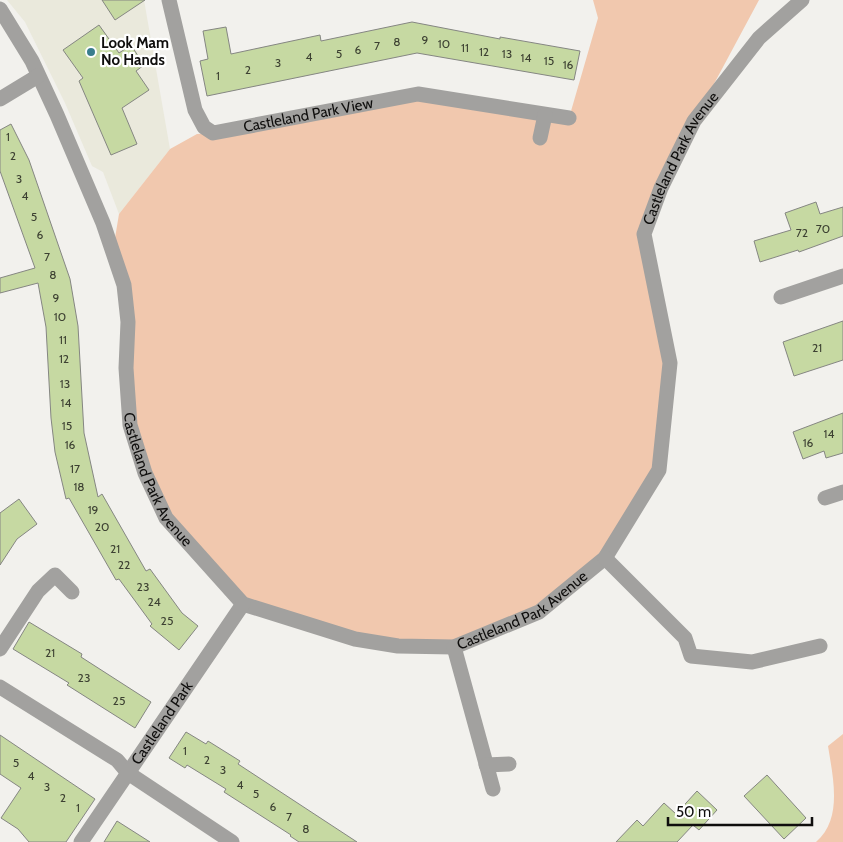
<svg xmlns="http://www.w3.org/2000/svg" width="843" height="842" viewBox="0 0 843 842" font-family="Cabin,sans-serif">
	<rect width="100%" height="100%" fill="#f2f1ed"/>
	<path fill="#eae9dc" d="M7,0H144L170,149L119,214L103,172L92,166L65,103L25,22Z"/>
	<path fill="#f1c8ae" d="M593,0H759L694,121L644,234L670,363L659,470L605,558L539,612L454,647L398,646L245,599L166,518L130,425L115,238L119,214L170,149L197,134L213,133L393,97L569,118L598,18Z
		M843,734V842H816C843,819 833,778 828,746Z"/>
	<path fill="#c6d9a2" stroke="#858682" d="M102,0H145L115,20Z
		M412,22L500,39V37L580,51L574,80L417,53L207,96L200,61L208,59L203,31L226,27L231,54L320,35L321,41Z
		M99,25L119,53L131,45L144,65L136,71L149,90L122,108L137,144L111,155L79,81L83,78L63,50Z
		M11,124L29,160L70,279L78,326L84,433L98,497L102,494L146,571L150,569L182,613L198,626L179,650L150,626L152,624L119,579L116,580L69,498L66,499L55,452L51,418L46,327L38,283L0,293V278L35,268L0,171V130Z
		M816,202L820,214L843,207V236L799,252L798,250L760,262L754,241L791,230L785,213Z
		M843,321V360L794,376L783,342Z
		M843,413V453L826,458L824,451L803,459L793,432Z
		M19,499L37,524L17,539L0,565V513Z
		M29,622L82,654L81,657L151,702L135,728L67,685L69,683L13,649Z
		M186,732L206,744L208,741L240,761L238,764L357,842H299L290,836L291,835L224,792L226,789L187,765L185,768L169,758Z
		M0,735L95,799L66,842H29L18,829L1,818L21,788L0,774Z
		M767,775L806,818L784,839L744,796Z
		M697,791L717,810L699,830L693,825L677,842H616L637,820L643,826L664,803L676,814Z
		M117,821L150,842H104Z"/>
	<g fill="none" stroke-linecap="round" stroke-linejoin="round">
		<g stroke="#a2a19f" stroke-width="15">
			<path id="s1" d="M169,0L195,110L204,127L213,133L418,94L569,118"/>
			<path id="s2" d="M0,9L32,61L57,115L103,223L124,285L128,322L126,368L130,425L145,473L166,518L243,604L355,639L398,646L454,647L539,612L605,558L659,470L670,363L644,234L661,188L694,121L759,38L802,0"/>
			<path d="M0,99L38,76"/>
			<path d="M540,138L545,115"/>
			<path d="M781,297L843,276"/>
			<path d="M825,498L843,492"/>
			<path d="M605,558L685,638L691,656L752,662L820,646"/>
			<path d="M454,647L493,789"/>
			<path d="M0,649L38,591L55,575L72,592"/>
			<path d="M0,687L117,760L128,773L232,842"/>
			<path d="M486,765L509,764"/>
			<path id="s3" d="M81,842L243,604"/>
		</g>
	</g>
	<circle fill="#3a7e8d" stroke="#fff" stroke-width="2" cx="91" cy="52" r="5"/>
	<g text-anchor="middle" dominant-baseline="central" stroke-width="4.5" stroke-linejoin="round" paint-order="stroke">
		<g font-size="12" fill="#3d4132">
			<text x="425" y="39">9</text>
			<text x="397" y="41">8</text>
			<text x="444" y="43">10</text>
			<text x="377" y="45">7</text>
			<text x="465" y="47">11</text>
			<text x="358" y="49">6</text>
			<text x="484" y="51">12</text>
			<text x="339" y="53">5</text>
			<text x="507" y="53">13</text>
			<text x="309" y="56">4</text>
			<text x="526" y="57">14</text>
			<text x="549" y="60">15</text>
			<text x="278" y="62">3</text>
			<text x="568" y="64">16</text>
			<text x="248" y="69">2</text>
			<text x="218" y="75">1</text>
			<text x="8" y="136">1</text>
			<text x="13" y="155">2</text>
			<text x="19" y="178">3</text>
			<text x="25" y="195">4</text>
			<text x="34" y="216">5</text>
			<text x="823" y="228">70</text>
			<text x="802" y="232">72</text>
			<text x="40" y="234">6</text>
			<text x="47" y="256">7</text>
			<text x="53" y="274">8</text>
			<text x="56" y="297">9</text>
			<text x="60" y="316">10</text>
			<text x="63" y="339">11</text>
			<text x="817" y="347">21</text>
			<text x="64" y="358">12</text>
			<text x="65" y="383">13</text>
			<text x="66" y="402">14</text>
			<text x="67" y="425">15</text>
			<text x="829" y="433">14</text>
			<text x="808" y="442">16</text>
			<text x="70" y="444">16</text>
			<text x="75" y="468">17</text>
			<text x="79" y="486">18</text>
			<text x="93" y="509">19</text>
			<text x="102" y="526">20</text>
			<text x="115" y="548">21</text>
			<text x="124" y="564">22</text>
			<text x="143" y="586">23</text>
			<text x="154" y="601">24</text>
			<text x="167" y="620">25</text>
			<text x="50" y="652">21</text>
			<text x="84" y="677">23</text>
			<text x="119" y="700">25</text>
			<text x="185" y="750">1</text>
			<text x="207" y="759">2</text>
			<text x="16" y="762">5</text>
			<text x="223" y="769">3</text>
			<text x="31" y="775">4</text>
			<text x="240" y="784">4</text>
			<text x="47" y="786">3</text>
			<text x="256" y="793">5</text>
			<text x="63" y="797">2</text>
			<text x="273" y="806">6</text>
			<text x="78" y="807">1</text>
			<text x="289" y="816">7</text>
			<text x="306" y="828">8</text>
		</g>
		<g font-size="15" font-weight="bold" fill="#0f0e0d" stroke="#fff" text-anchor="start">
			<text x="101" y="43">Look Mam<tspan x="101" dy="17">No Hands</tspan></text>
		</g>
		<g font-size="15" fill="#0f0e0d" stroke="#fff">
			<text stroke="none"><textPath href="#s1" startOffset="240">Castleland Park View</textPath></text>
			<text stroke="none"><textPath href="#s2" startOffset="1480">Castleland Park Avenue</textPath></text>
			<text stroke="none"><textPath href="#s2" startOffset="505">Castleland Park Avenue</textPath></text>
			<text stroke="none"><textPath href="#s2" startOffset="954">Castleland Park Avenue</textPath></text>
			<text stroke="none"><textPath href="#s3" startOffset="144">Castleland Park</textPath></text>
		</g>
	</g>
	<path d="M668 817v8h144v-8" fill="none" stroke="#0f0e0d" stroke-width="2.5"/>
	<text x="676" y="817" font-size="15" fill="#0f0e0d" stroke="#ffffff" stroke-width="4" paint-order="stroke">50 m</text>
</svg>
